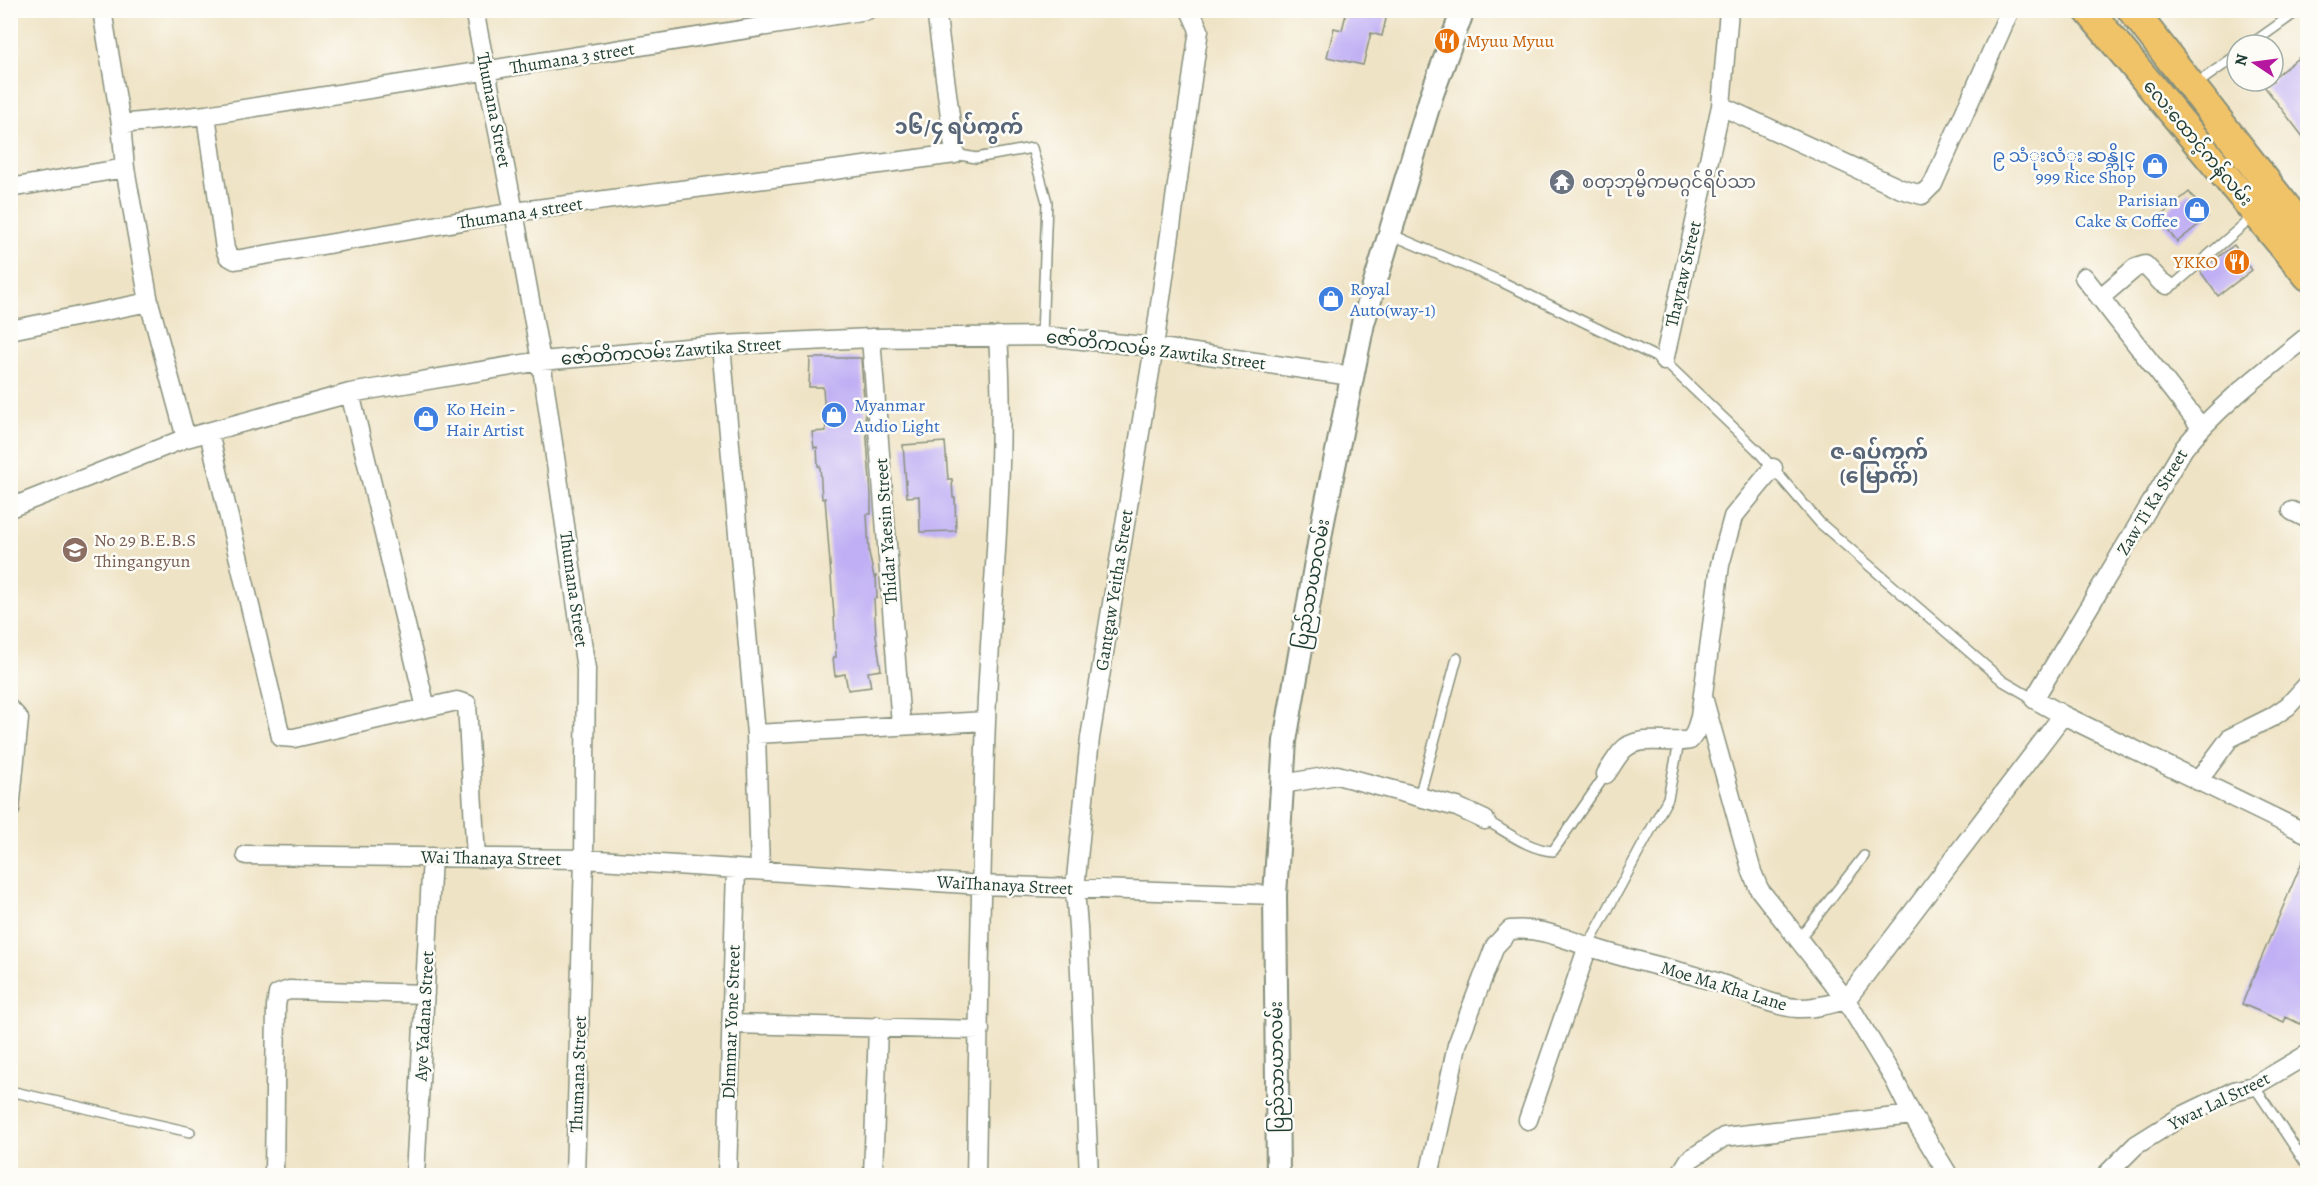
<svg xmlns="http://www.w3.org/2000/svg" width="2318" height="1186" viewBox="0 0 2318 1186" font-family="Alegreya,'Noto Sans Myanmar',serif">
	<rect width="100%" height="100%" fill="#fdfcf7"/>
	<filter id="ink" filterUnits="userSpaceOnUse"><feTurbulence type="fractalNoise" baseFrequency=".0167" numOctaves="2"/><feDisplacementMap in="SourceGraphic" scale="12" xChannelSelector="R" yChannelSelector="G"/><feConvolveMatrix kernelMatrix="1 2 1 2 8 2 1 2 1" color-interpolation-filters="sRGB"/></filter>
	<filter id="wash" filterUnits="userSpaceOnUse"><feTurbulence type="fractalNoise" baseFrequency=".008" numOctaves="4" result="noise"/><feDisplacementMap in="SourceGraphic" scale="24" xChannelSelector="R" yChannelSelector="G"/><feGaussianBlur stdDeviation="1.35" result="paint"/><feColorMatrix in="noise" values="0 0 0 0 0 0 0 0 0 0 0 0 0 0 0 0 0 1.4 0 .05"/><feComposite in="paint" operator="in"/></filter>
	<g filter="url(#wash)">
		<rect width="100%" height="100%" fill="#efe3c5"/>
		<g id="blocks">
			<path fill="#c0aff4" d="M1347,10H1388L1382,36L1371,33L1363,65L1327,57L1334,28L1342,30Z
				M2307,51V142L2264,86L2273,81V78Z
				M2189,192L2208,217L2177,242L2158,218Z
				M2234,245L2252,270L2218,296L2200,271Z
				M810,358H861L871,495V514H867L869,553L874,577L876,576L877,598L874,599L876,635L881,670L868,672L871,687L848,690L845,674L835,676L833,658L836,657L834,616L825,498L822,499L820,466H818L817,447L814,448L812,432L826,431L823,387H809Z
				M945,442L948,479H952L953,498H955L956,531L920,532L919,496L907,497L903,445Z
				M2307,850V1017L2304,1016L2300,1024L2286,1017L2284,1022L2242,1004Z"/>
		</g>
	</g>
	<g filter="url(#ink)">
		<use href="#blocks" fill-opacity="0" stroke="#87907c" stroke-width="1.5"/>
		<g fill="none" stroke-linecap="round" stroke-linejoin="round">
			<g stroke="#87907c" stroke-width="12">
				<path id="service" d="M2250,45L2299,10
					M2195,85L2237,55
					M955,154L976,158L1032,148L1047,202L1042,336
					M1390,234L1500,281L1664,361L1757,450L1820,523L2003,681L2034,699
					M2167,285L2175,284L2254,216
					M1419,797L1457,658
					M1485,820C1506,831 1529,850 1553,851L1606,774
					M1799,939L1864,856
					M1588,946L1668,798L1679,743
					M2254,1086L2308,1167
					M10,1091L190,1132"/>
			</g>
			<g stroke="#87907c" stroke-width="21">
				<path id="minor" d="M102,10L121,124L125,168L149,302L186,438
					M474,10L514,212L541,361L586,669L584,859L575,1176
					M1721,106L1901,189L1922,195L1933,184L2010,10
					M206,115L225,249L228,256L235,260L514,212L955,154L936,10
					M121,124L206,115L867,10
					M10,188L125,168
					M2084,277L2201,427
					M2101,297L2135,268L2145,265L2161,282L2167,285
					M10,330L149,302
					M2308,336C2265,371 2219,405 2184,448L2034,699L2063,715L2308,834
					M871,338L901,725
					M721,345L756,734L760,870
					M1664,361L1721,106L1729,10
					M350,393L426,708
					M209,433L281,737L294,738L457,701L467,704L476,858
					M10,508L186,438L350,393L541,361L721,345L871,338L1042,336L1154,347L1351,376
					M2292,511L2308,519
					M1703,697L1752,872L1759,889L1846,1000L1894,1079L1912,1115L1949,1176
					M10,709L19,719L10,810
					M756,734L986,721
					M1606,774C1611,767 1616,758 1622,751C1638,733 1669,745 1690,740L1695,733L1700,717L1720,565L1733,517L1773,468
					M2198,781L2230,738L2272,717L2288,706L2308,684
					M1282,784L1337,775L1457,807L1485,820
					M246,855L584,859L982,885L1275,895
					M731,1024L980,1030
					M1528,1120L1588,946
					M274,1176L276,1006L278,994L289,990L425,994
					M415,1176L432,857
					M727,1176L736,869
					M873,1176L878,1026
					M976,1176C979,1024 980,873 986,721C991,593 1007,465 998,336
					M1089,1176L1078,927L1075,889L1090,738L1154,347L1199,30L1190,10
					M1429,1176L1457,1045L1495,946L1510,930C1540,927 1562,938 1590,947C1630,960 1673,969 1713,981C1739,989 1770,1006 1797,1008C1813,1009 1830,1004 1846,1000L2063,715
					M1679,1176L1689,1160L1724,1137L1912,1115
					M2105,1176L2136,1145L2184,1115L2234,1091L2254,1086L2308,1054"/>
			</g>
			<g stroke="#87907c" stroke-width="26">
				<path id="tertiary" d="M1278,1176L1275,895L1285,741L1323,521L1363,323L1432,94L1463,10"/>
			</g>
			<g stroke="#87907c" stroke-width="32">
				<path id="primary" d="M2088,10L2308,276
					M2132,10L2308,235"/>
			</g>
			<use href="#service" stroke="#fff" stroke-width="9"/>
			<use href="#minor" stroke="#fff" stroke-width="18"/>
			<use href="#tertiary" stroke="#fff" stroke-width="22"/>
			<use href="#primary" stroke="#f1c369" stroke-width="28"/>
		</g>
	</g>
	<defs>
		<g id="restaurant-disc" transform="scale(1.35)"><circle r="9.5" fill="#e8710a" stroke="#fdfcf7"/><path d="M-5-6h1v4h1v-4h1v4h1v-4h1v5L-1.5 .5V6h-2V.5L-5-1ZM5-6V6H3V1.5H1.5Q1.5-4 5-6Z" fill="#fff"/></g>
		<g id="shop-disc" transform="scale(1.35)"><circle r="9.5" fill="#3f7fe0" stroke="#fdfcf7"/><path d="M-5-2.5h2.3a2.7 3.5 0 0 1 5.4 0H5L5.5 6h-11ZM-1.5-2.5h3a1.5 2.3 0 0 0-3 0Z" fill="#fff"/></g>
		<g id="temple-disc" transform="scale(1.35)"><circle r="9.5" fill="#6b7280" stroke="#fdfcf7"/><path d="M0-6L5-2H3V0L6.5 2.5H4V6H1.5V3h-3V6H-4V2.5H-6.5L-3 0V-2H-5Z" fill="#fff"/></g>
		<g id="school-disc" transform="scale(1.35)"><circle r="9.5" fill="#8d6e63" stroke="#fdfcf7"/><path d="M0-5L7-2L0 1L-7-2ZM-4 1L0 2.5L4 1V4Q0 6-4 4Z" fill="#fff"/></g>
	</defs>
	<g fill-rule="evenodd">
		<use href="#restaurant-disc" x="1447" y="41"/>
		<use href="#shop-disc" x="2155" y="166"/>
		<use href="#temple-disc" x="1562" y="182"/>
		<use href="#shop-disc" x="2197" y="210"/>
		<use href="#restaurant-disc" x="2237" y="262"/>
		<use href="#shop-disc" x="1331" y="299"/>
		<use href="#shop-disc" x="834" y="415"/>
		<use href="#shop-disc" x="426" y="419"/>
		<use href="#school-disc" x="75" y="550"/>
	</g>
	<g text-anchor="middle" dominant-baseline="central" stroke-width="5" stroke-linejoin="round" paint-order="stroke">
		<g font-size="18" fill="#c56008" stroke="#fdfcf7" text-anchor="start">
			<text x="1466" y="41">Myuu Myuu</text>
			<text x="2218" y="262" text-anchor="end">YKKO</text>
		</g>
		<g font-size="18" fill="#1f3d34" stroke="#fdfcf7">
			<text transform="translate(572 58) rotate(-9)">Thumana 3 street</text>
			<text transform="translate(494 110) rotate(79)">Thumana Street</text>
			<text transform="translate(2198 143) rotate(50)">လေးထောင့်ကန်လမ်း</text>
			<text transform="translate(520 213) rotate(-9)">Thumana 4 street</text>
			<text transform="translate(1683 274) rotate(-77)">Thaytaw Street</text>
			<text transform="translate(1156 350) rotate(7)">ဇော်တိကလမ်း Zawtika Street</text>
			<text transform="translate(671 351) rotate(-4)">ဇော်တိကလမ်း Zawtika Street</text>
			<text transform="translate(2152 502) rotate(-59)">Zaw Ti Ka Street</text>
			<text transform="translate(886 531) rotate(-94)">Thidar Yaesin Street</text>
			<text transform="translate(1312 584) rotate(-80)">ပြည်သာယာလမ်း</text>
			<text transform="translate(574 589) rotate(82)">Thumana Street</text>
			<text transform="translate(1114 590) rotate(-81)">Gantgaw Yeitha Street</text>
			<text transform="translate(491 858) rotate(1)">Wai Thanaya Street</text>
			<text transform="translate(1005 885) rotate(3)">WaiThanaya Street</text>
			<text transform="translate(1724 986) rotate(17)">Moe Ma Kha Lane</text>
			<text transform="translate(424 1016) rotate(-87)">Aye Yadana Street</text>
			<text transform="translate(731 1022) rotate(-88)">Dhmmar Yone Street</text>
			<text transform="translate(1277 1067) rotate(-91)">ပြည်သာယာလမ်း</text>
			<text transform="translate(578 1074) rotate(-88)">Thumana Street</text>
			<text transform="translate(2219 1101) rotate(-26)">Ywar Lal Street</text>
		</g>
		<g font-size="18" fill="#366cbe" stroke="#fdfcf7" text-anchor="start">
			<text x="2136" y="156" text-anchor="end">၉ သံုးလံုး ဆန္ဆိုင္<tspan x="2136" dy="21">999 Rice Shop</tspan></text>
			<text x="2178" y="200" text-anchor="end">Parisian<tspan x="2178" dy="21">Cake &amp; Coffee</tspan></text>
			<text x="1350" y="289">Royal<tspan x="1350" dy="21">Auto(way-1)</tspan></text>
			<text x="854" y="405">Myanmar<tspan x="854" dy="21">Audio Light</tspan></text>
			<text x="446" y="409">Ko Hein -<tspan x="446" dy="21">Hair Artist</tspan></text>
		</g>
		<g font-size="18" fill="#5b616d" stroke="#fdfcf7" text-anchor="start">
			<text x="1582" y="182">စတုဘုမ္မိကမဂ္ဂင်ရိပ်သာ</text>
		</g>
		<g font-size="18" fill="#785e54" stroke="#fdfcf7" text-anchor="start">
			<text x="94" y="540">No 29 B.E.B.S<tspan x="94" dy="21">Thingangyun</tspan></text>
		</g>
		<g font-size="21" font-weight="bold" fill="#576577" stroke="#fdfcf7">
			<text x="959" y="127">၁၆/၄ ရပ်ကွက်</text>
			<text x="1879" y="452">ဇ-ရပ်ကွက်<tspan x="1879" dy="24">(မြောက်)</tspan></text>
		</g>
	</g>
	<rect width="2318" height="1186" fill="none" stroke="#fdfcf7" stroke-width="36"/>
	<g transform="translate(2255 63) rotate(283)"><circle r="28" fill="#fdfcf7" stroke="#a4b0a9" stroke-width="1.5"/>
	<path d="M0-4.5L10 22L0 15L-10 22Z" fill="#b5179e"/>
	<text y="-9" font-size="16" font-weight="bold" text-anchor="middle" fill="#1f3d34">N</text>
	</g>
</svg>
